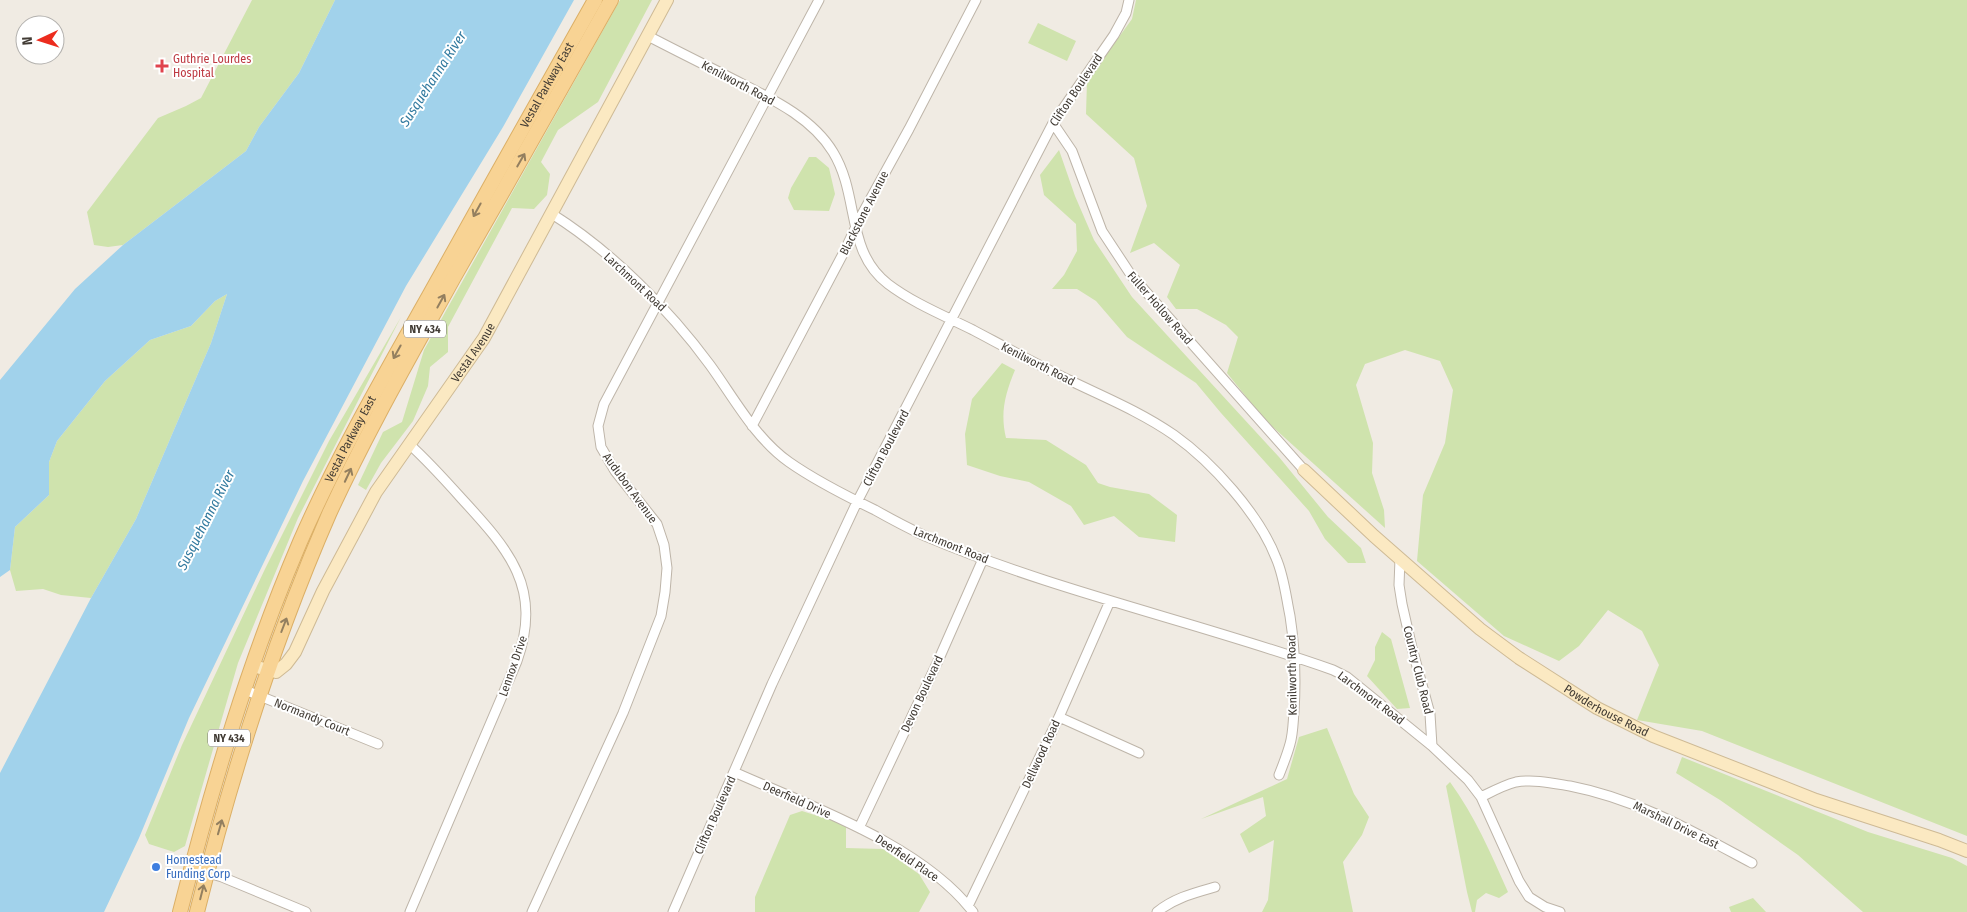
<svg xmlns="http://www.w3.org/2000/svg" width="1967" height="912" viewBox="0 0 1967 912" font-family="'Fira Sans Condensed',sans-serif">
	<rect width="100%" height="100%" fill="#f0ebe3"/>
	<path fill="#cfe3ad" d="M252,0H335L299,73L259,127L246,151L123,245L108,247L94,245L87,212L158,118L186,106L201,98Z
		M620,0H652L598,102L558,130L541,162L550,174L547,195L534,209L512,208L448,327V352L430,367L428,386L413,421L381,463L366,490L358,485L383,432L402,422L424,350Z
		M1136,0H1967V836L1702,731L1637,720L1659,665L1642,631L1608,610L1579,646L1559,661L1504,636L1417,561L1423,495L1445,443L1453,390L1440,361L1405,350L1365,364L1356,385L1373,443L1372,473L1384,510L1385,528L1264,419L1227,373L1238,337L1226,325L1197,309H1176L1167,297L1180,265L1154,243L1130,253L1147,206L1134,158L1086,114L1087,81L1132,19Z
		M1038,23L1076,41L1067,61L1028,43Z
		M1059,150L1075,196L1094,240L1132,297L1279,457L1328,517L1361,548L1366,563H1348L1325,539L1309,511L1221,413L1196,383L1127,337L1096,301L1077,289H1052L1064,275L1077,251L1076,224L1044,195L1040,175Z
		M809,157H816L829,168L835,194L829,211L794,210L788,198L791,188Z
		M227,294L211,343L136,519L91,598L61,595L43,589L16,591L10,570L15,527L49,495V462L57,441L105,381L150,340L191,326L215,301Z
		M401,317L298,518L238,663L185,846L174,852L149,844L145,835L182,745L265,569L329,441Z
		M1002,363L1015,370C1005,394 1000,413 1006,438L1046,440L1086,465L1098,483L1110,487L1149,494L1177,515L1175,542L1139,537L1114,516L1084,525L1071,506L1029,482L1000,476L967,465L965,434L972,399Z
		M1382,632L1391,639L1410,708L1397,709L1367,676L1375,660V647Z
		M1327,728L1354,794L1369,817L1362,835L1343,862L1353,912H1262L1268,900L1274,840L1249,853L1240,834L1266,816L1263,797L1201,819L1287,779L1299,737Z
		M1682,757L1868,832L1952,858L1967,866V912H1863L1798,855L1720,800L1676,773Z
		M1450,782C1475,816 1491,854 1508,892L1499,898L1486,893L1477,900L1475,912H1472L1467,892L1446,786Z
		M802,811L846,825V848L883,849L919,874L930,892L919,912H755V897L790,815Z
		M1753,898L1766,912H1731L1729,907Z"/>
	<path fill="#a1d2eb" d="M335,0H574L503,127L406,286L303,481L189,718L139,838L104,912H0V773L91,598L136,519L211,343L227,294L215,301L191,326L150,340L105,381L57,441L49,462V495L15,527L10,570L0,577V380L75,289L123,245L246,151L259,127L299,73Z"/>
	<g fill="none" stroke-linecap="round" stroke-linejoin="round">
		<g stroke="#beb5a9" stroke-width="11">
			<path id="street" d="M648,36C673,49 699,62 725,75C763,95 810,114 833,152C860,196 845,251 888,284C913,303 945,316 973,330C1005,347 1036,364 1069,380C1104,397 1141,412 1174,435C1212,462 1259,514 1276,558C1284,576 1286,597 1290,616C1295,648 1296,680 1294,712C1293,723 1293,734 1290,744C1287,755 1283,765 1279,775
				M1053,123L1072,151L1102,231L1131,275L1304,470
				M552,214C611,251 669,309 710,365C734,398 755,438 789,462C816,481 846,496 875,510C891,519 908,528 925,536C1057,592 1198,622 1333,670L1347,677L1432,746
				M752,426L844,252L860,218L909,129L976,0
				M409,444C428,461 445,480 462,499C509,550 543,588 517,661L410,912
				M1400,559L1399,585L1402,604L1412,648L1430,714L1432,746L1468,780L1481,797L1519,881L1529,897L1545,907L1560,912
				M245,690L378,744
				M1059,717L1139,753
				M734,772C810,806 922,845 973,912
				M1481,797C1493,791 1504,785 1516,782C1534,779 1552,783 1570,786C1637,799 1692,831 1752,863
				M859,828L938,661L983,559
				M192,868L222,877L306,912
				M968,906L1059,717L1110,601
				M532,912L623,713L661,616L665,592L667,568L664,545L657,524L615,471L601,447L598,426L604,404L819,0
				M673,912L772,684L857,502L1053,123L1114,35L1126,13L1129,0
				M1157,912C1174,898 1194,893 1215,887"/>
		</g>
		<g stroke="#ceba95" stroke-width="14">
			<g id="secondary">
				<path id="s1" d="M1304,470L1374,536L1480,629L1519,658L1597,708L1653,736L1773,783L1816,800L1939,840L1967,851"/>
				<path id="s2" d="M253,666L276,672L286,664L295,652L323,591L376,492L484,338L667,0"/>
			</g>
		</g>
		<g stroke="#dbaf66" stroke-width="16">
			<g id="primary">
				<path id="s3" d="M180,912C212,786 249,661 300,542C337,457 384,376 429,296C484,197 539,99 595,0"/>
				<path d="M197,912C231,776 273,642 329,514C366,433 411,355 454,277C507,185 559,92 611,0"/>
			</g>
		</g>
		<use href="#street" stroke="#fff" stroke-width="9"/>
		<use href="#secondary" stroke="#fbe9c2" stroke-width="12"/>
		<use href="#primary" stroke="#f8d394" stroke-width="14"/>
	</g>
	<defs><path id="oneway-shaft" d="M-6 0H5M1.5-3L5.5 0L1.5 3" fill="none" stroke-width="1.6" stroke-linecap="round" stroke-linejoin="round" transform="scale(1.25)"/></defs>
	<g stroke="#937f5f">
		<use href="#oneway-shaft" transform="translate(521 160) rotate(-60)"/>
		<use href="#oneway-shaft" transform="translate(477 210) rotate(119)"/>
		<use href="#oneway-shaft" transform="translate(441 301) rotate(-61)"/>
		<use href="#oneway-shaft" transform="translate(397 352) rotate(119)"/>
		<use href="#oneway-shaft" transform="translate(348 475) rotate(-65)"/>
		<use href="#oneway-shaft" transform="translate(284 625) rotate(-69)"/>
		<use href="#oneway-shaft" transform="translate(220 827) rotate(-74)"/>
		<use href="#oneway-shaft" transform="translate(202 892) rotate(-76)"/>
	</g>
	<path fill="#e0444e" stroke="#fff" stroke-width="2" d="M159.5 58.5h5v5h5v5h-5v5h-5v-5h-5v-5h5z"/>
	<circle fill="#3f7fe0" stroke="#fff" stroke-width="2" cx="156" cy="867" r="5"/>
	<g text-anchor="middle" dominant-baseline="central" stroke-width="4" stroke-linejoin="round" paint-order="stroke">
		<g fill="#fff" stroke="#7a7671" stroke-width="1">
			<rect x="404" y="320.5" width="42" height="17" rx="4"/>
			<rect x="208" y="729.5" width="42" height="17" rx="4"/>
		</g>
		<g font-size="11" font-weight="bold" fill="#413b34">
			<text x="425" y="329">NY 434</text>
			<text x="229" y="738">NY 434</text>
		</g>
		<g font-size="12" fill="#be3a42" stroke="#fff" text-anchor="start">
			<text x="173" y="59">Guthrie Lourdes<tspan x="173" dy="14">Hospital</tspan></text>
		</g>
		<g font-size="12" fill="#413b34" stroke="#fff">
			<text transform="translate(738 83) rotate(28)">Kenilworth Road</text>
			<text stroke="none"><textPath href="#s3" startOffset="909">Vestal Parkway East</textPath></text>
			<text transform="translate(1076 90) rotate(-56)">Clifton Boulevard</text>
			<text transform="translate(864 213) rotate(-63)">Blackstone Avenue</text>
			<text transform="translate(635 282) rotate(43)">Larchmont Road</text>
			<text transform="translate(1160 308) rotate(49)">Fuller Hollow Road</text>
			<text stroke="none"><textPath href="#s2" startOffset="401">Vestal Avenue</textPath></text>
			<text transform="translate(1038 364) rotate(27)">Kenilworth Road</text>
			<text stroke="none"><textPath href="#s3" startOffset="504">Vestal Parkway East</textPath></text>
			<text transform="translate(886 448) rotate(-62)">Clifton Boulevard</text>
			<text transform="translate(630 488) rotate(54)">Audubon Avenue</text>
			<text transform="translate(951 545) rotate(22)">Larchmont Road</text>
			<text transform="translate(513 666) rotate(-71)">Lennox Drive</text>
			<text transform="translate(1418 670) rotate(76)">Country Club Road</text>
			<text transform="translate(1292 675) rotate(-91)">Kenilworth Road</text>
			<text transform="translate(922 694) rotate(-65)">Devon Boulevard</text>
			<text transform="translate(1371 698) rotate(37)">Larchmont Road</text>
			<text stroke="none"><textPath href="#s1" startOffset="388">Powderhouse Road</textPath></text>
			<text transform="translate(312 717) rotate(22)">Normandy Court</text>
			<text transform="translate(1041 754) rotate(-65)">Dellwood Road</text>
			<text transform="translate(797 800) rotate(24)">Deerfield Drive</text>
			<text transform="translate(715 815) rotate(-66)">Clifton Boulevard</text>
			<text transform="translate(1676 825) rotate(26)">Marshall Drive East</text>
			<text transform="translate(907 858) rotate(34)">Deerfield Place</text>
		</g>
		<g font-size="12" fill="#366cbe" stroke="#fff" text-anchor="start">
			<text x="166" y="860">Homestead<tspan x="166" dy="14">Funding Corp</tspan></text>
		</g>
		<g font-size="14" font-style="italic" fill="#327a9f" stroke="#fff">
			<text transform="translate(433 79) rotate(-57)">Susquehanna River</text>
			<text transform="translate(206 520) rotate(-63)">Susquehanna River</text>
		</g>
	</g>
	<g transform="translate(40 40) rotate(266)"><circle r="24" fill="#ffffff" stroke="#b3b1ae"/>
	<path d="M0-4L9 19L0 12L-9 19Z" fill="#ec2c1e"/>
	<text y="-8" font-size="14" font-weight="bold" text-anchor="middle" fill="#413b34">N</text>
	</g>
</svg>
